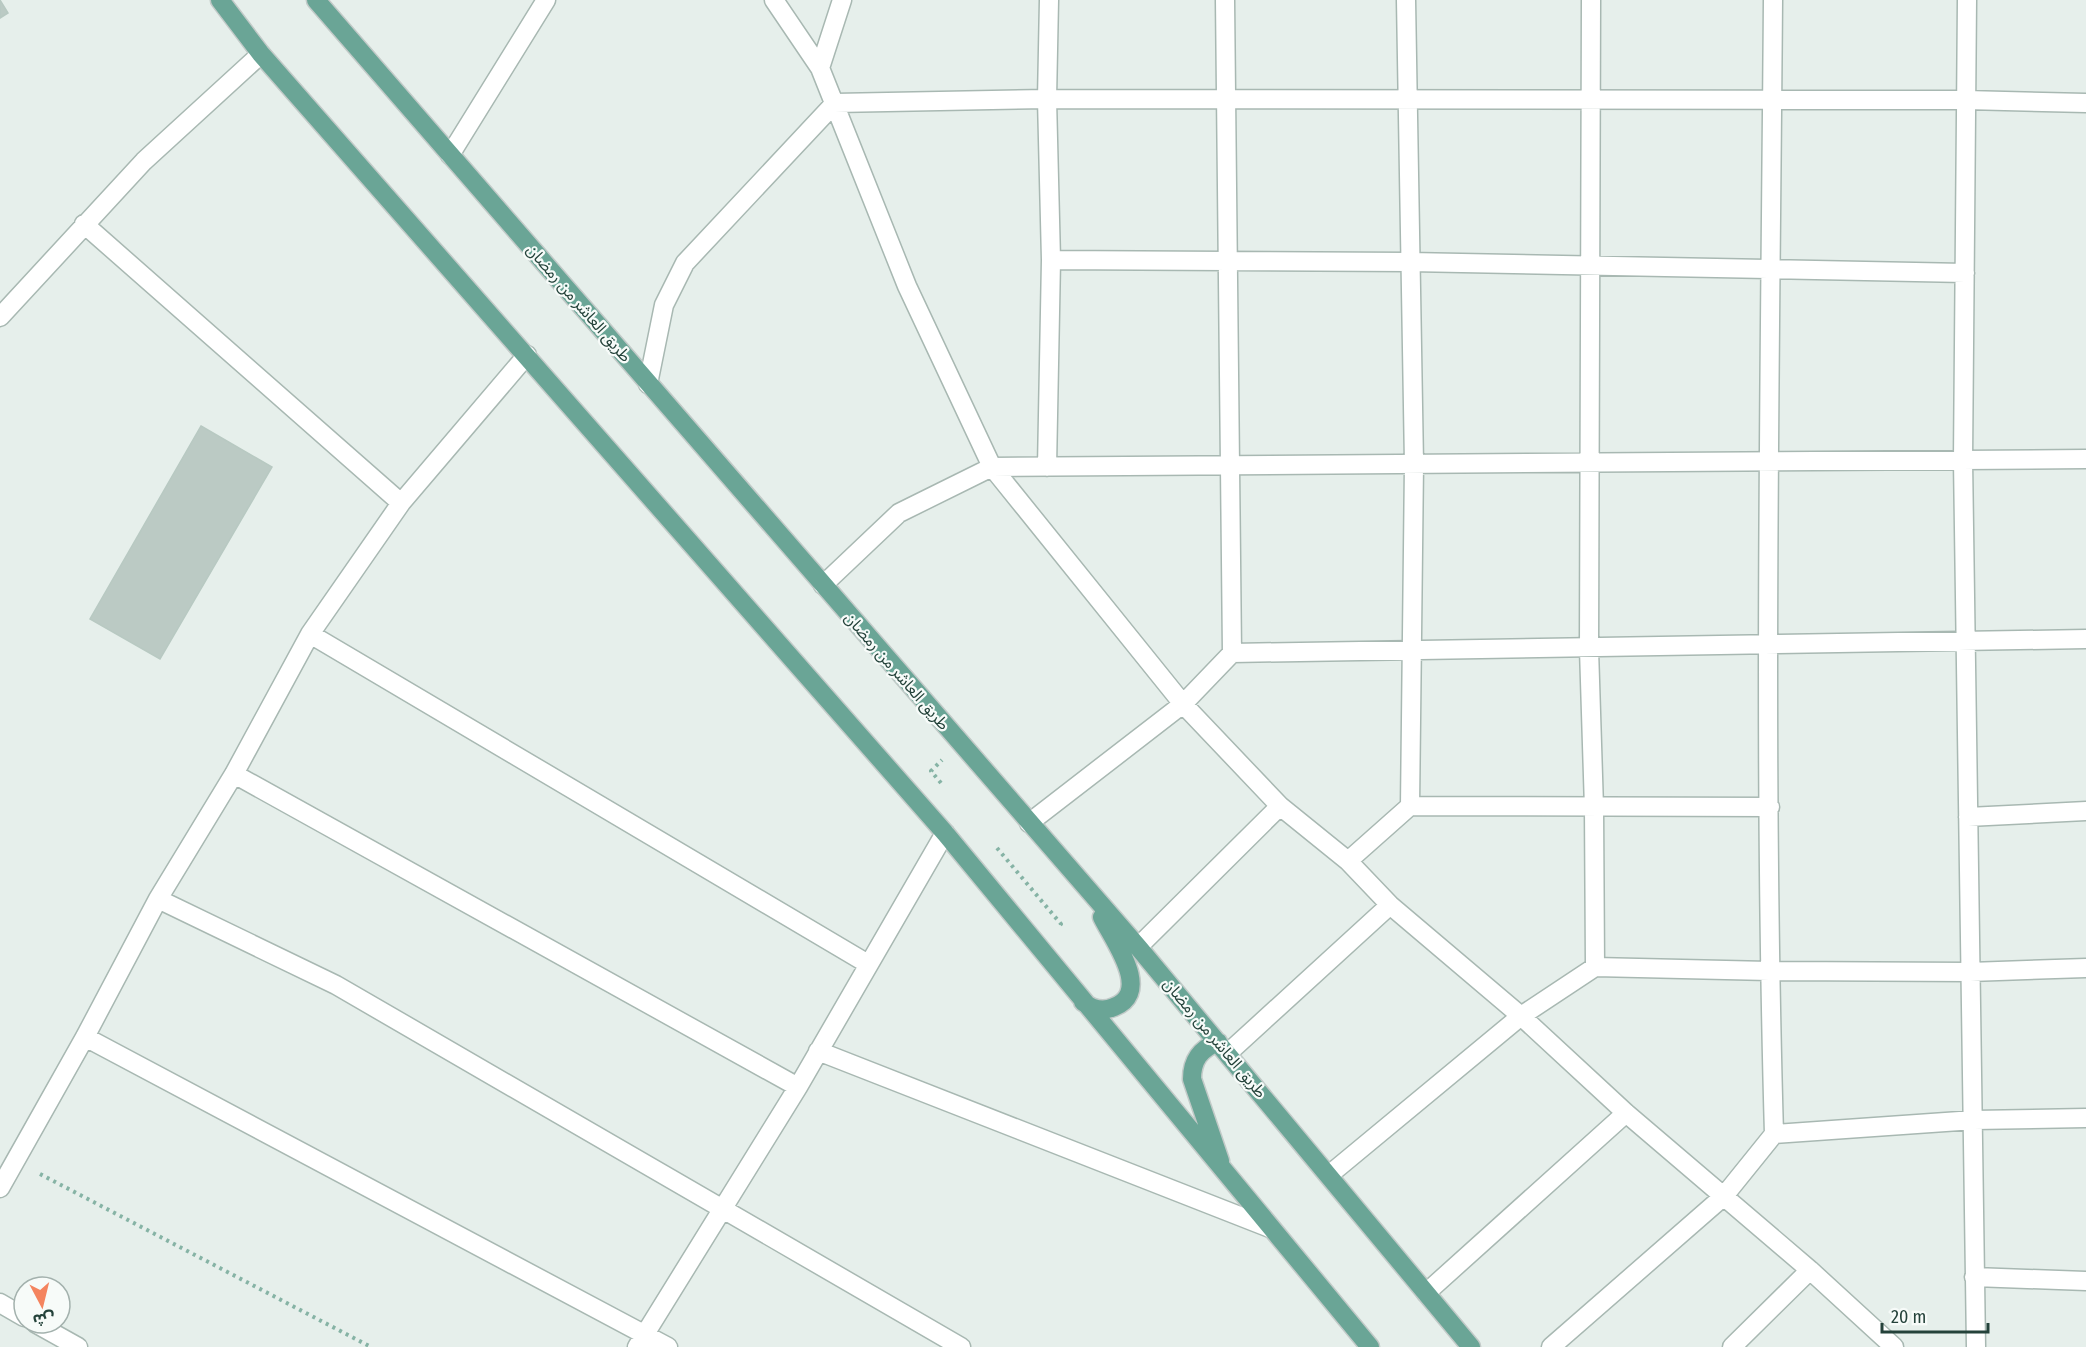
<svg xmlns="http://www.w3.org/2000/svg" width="2086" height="1347" viewBox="0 0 2086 1347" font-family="'Fira Sans Condensed','Noto Sans Arabic',sans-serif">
	<rect width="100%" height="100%" fill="#e6efeb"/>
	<path fill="#bbcac4" stroke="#b8c9c2" stroke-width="1.5" d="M0,0L8,13L0,18Z
		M201,426L272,467L160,659L90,619Z"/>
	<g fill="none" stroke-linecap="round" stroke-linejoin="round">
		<g stroke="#a8b8b2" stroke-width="21">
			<path id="street" d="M774,0L820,68L907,286L992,467L1183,704L1280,806L1348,861L1390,905L1521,1016L1626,1113L1810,1270L1894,1347
				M1406,0L1414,464L1410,806
				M1591,0L1589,649L1594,808L1595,967
				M1967,0L1963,460L1976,1347
				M820,68L842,0
				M450,155L546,0
				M84,224L401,503
				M1051,260L1410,262L1965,273
				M0,317L144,161L261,54
				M648,384L664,305L685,263L835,103L1047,99L1966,100L2086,103
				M1047,467L1051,260L1047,99L1049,0
				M823,585L899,513L992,467L2086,459
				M310,634L868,964
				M1232,653L2086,639
				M234,774L798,1087
				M1968,817L2086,811
				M1029,823L1183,704L1232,653L1225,0
				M1348,861L1410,806L1770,807
				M158,899L336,985L961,1347
				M1138,947L1280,806
				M85,1037L668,1347
				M818,1051L1270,1228
				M1228,1053L1390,905
				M1774,1134L1974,1120L2086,1118
				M1329,1175L1521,1016L1595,967L1769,971L1970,972L2086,968
				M0,1188L85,1037L158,899L234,774L310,634L401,503L527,355
				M1974,1277L2086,1281
				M1426,1293L1626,1113
				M0,1303L24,1317
				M35,1323L78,1347
				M637,1347L798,1087L945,833
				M1551,1347L1724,1196L1774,1134C1763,756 1770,378 1773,0
				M1732,1347L1810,1270"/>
		</g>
		<g stroke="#c2cac8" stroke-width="21">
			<path id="primary" d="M220,0L261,54L945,833L1370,1347
				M316,0L1138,947L1471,1347
				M1083,1002C1092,1009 1103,1012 1114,1007C1153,992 1113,940 1102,917
				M1218,1042C1200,1049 1192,1060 1192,1079L1220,1161"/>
		</g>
		<path stroke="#86b3a5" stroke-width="4" stroke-dasharray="3 4.5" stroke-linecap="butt" d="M941,783L931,771L942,760
			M997,848L1061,924L1058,927
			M40,1174L371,1347"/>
		<use href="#street" stroke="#fff" stroke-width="18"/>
		<use href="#primary" stroke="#6aa596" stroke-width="18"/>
	</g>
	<g text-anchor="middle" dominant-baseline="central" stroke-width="4.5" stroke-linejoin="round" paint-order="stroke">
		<g font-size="16" fill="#24423a" stroke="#f7fbf9">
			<text transform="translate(579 303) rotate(49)">طريق العاشر من رمضان</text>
			<text transform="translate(897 671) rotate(49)">طريق العاشر من رمضان</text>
			<text transform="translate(1215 1038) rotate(50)">طريق العاشر من رمضان</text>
		</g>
	</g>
	<g transform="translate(42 1305) rotate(173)"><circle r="28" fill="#f7fbf9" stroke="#a3b1ad" stroke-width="1.5"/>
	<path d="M0-4.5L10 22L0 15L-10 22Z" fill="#f4845f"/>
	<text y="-9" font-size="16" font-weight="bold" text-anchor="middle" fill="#24423a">ش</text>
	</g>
	<path d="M1882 1323v9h106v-9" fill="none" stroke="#24423a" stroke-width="3"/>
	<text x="1891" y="1323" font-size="18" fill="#24423a" stroke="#f7fbf9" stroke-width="4.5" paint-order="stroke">20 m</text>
</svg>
